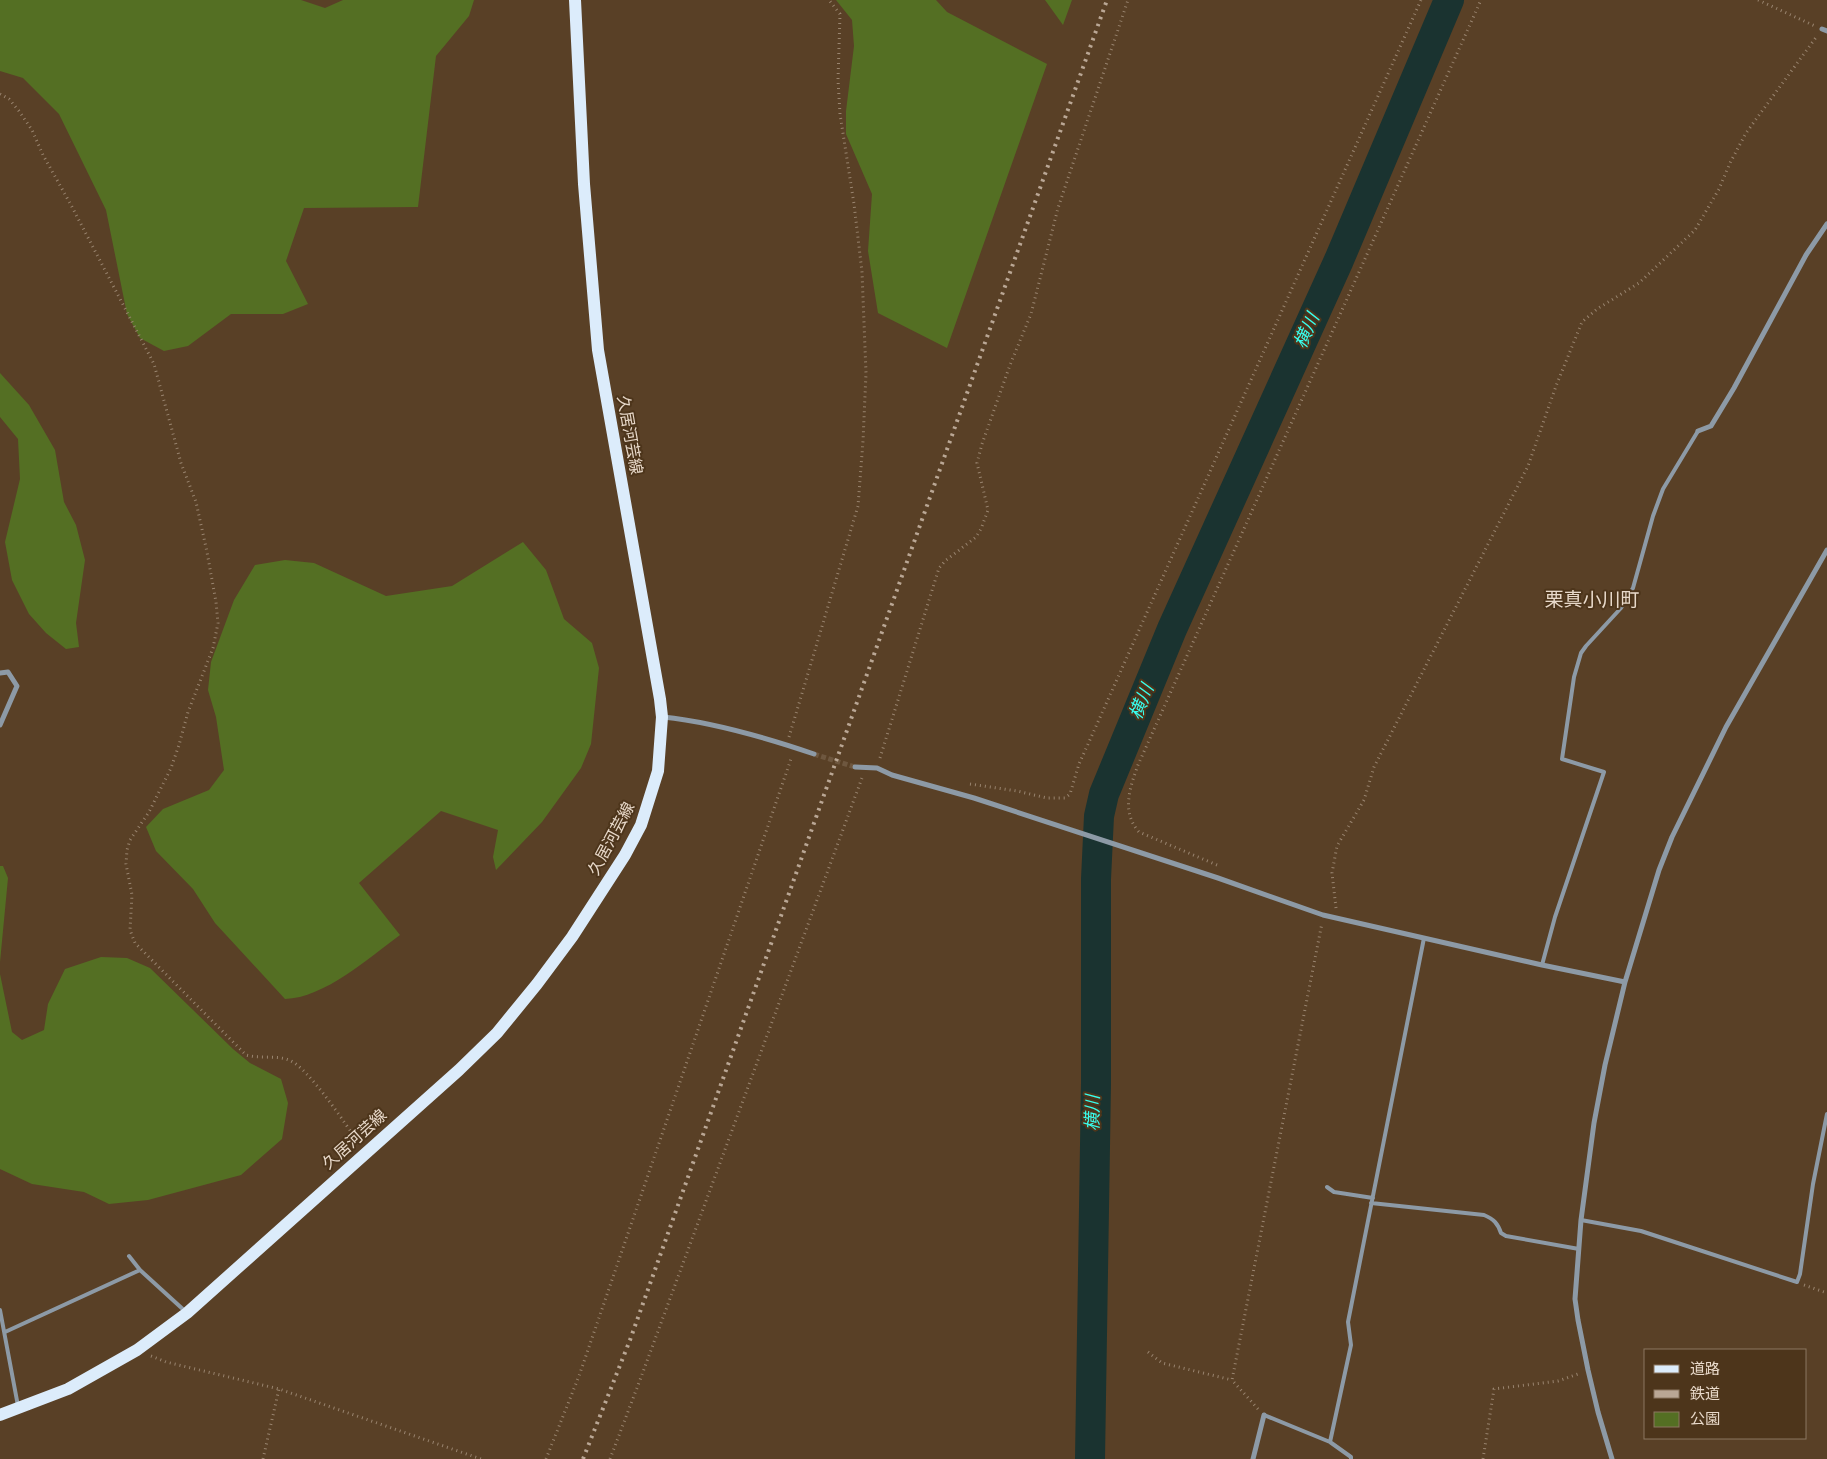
<svg xmlns="http://www.w3.org/2000/svg" width="1827" height="1459" viewBox="0 0 1827 1459" font-family="'Sofia Sans Condensed','Noto Sans JP',sans-serif">
	<rect width="100%" height="100%" fill="#594026"/>
	<path fill="#546f23" d="M0,0H301L325,8L343,0H474L469,16L436,56L418,207L304,208L286,261L308,304L283,314H231L188,346L164,351L140,338L127,314L106,210L59,114L23,78L0,71Z
		M836,0H936L947,12L1047,64L947,348L878,313L868,251L872,194L846,134V111L854,46L852,20Z
		M1045,0H1072L1063,25Z
		M0,373L29,405L55,450L64,502L76,525L85,560L76,623L79,647L66,649L46,633L29,614L12,580L5,542L20,479L18,439L0,417Z
		M523,542L546,570L564,619L592,643L599,668L591,744L581,768L542,822L496,870L493,857L498,830L441,811L359,883L400,935C369,958 324,998 285,999L215,923L193,889L156,851L146,827L163,809L209,790L224,770L216,717L208,690L211,662L234,600L255,565L285,560L314,563L386,596L452,586Z
		M0,866H3L8,878L0,962Z
		M101,957L127,958L150,968L233,1049L250,1063L281,1079L288,1103L282,1139L241,1175L148,1200L109,1204L84,1192L32,1184L0,1169V974L12,1032L22,1040L44,1030L48,1004L65,969Z"/>
	<g fill="none" stroke-linecap="round" stroke-linejoin="round">
		<path stroke="#1a3330" stroke-width="30" d="M1090,1459L1096,1083V879L1099,816L1104,794L1172,629L1339,260L1449,0"/>
		<path stroke="#6e573f" stroke-width="5" stroke-dasharray="5 2.5" stroke-linecap="butt" d="M814,754L855,767"/>
		<path stroke="#99846f" stroke-width="3" stroke-dasharray="1 4" stroke-linecap="butt" d="M1758,0L1815,26
			M0,94L9,99L19,111L32,130L43,155L71,205L154,364L181,463L196,502L207,552L216,602L218,623L213,648L188,712L179,745L171,768L149,812L130,840L127,850L126,864L132,895L130,930L135,943L246,1055C260,1059 276,1055 289,1060C309,1068 345,1124 359,1143
			M789,737L858,506L863,441L866,373L862,272L854,204L840,114L838,80L840,14L829,0
			M880,758L939,568L945,561L976,537L981,529L988,510L977,463L982,444L1010,365L1031,314L1058,208L1128,0
			M970,784L1017,791L1047,798H1065L1070,794L1079,764L1093,733L1421,0
			M1217,865L1139,832C1121,812 1130,787 1138,765L1481,0
			M1336,908L1332,873L1337,846L1364,800L1374,767L1528,466L1556,386L1582,322L1597,309L1639,283L1695,230L1719,189L1730,163L1746,133L1817,36
			M1804,1285L1827,1293
			M1148,1352L1162,1363L1232,1380
			M151,1356L166,1362L279,1389L481,1459
			M1258,1409L1232,1380L1322,923
			M263,1459L279,1389
			M546,1459L579,1376L792,756
			M610,1459L640,1380L862,778
			M1483,1459L1494,1389L1558,1381L1578,1374"/>
		<path stroke="#8d9aa6" stroke-width="4" d="M1542,965L1555,917L1604,772L1562,759L1574,677L1581,653L1586,646L1621,608L1633,588L1653,516L1663,489L1698,431
			M1327,1187L1334,1192L1373,1198
			M1371,1203L1484,1215C1494,1219 1498,1224 1501,1233L1506,1236L1579,1249
			M1581,1220L1641,1231L1797,1282L1800,1274L1813,1184L1827,1114
			M129,1256L140,1270L186,1312
			M0,1310L18,1406
			M5,1332L140,1270
			M1264,1415L1330,1442L1351,1457V1459
			M1330,1442L1351,1345L1348,1322L1424,938"/>
		<path stroke="#8d9aa6" stroke-width="5" d="M1822,29L1827,31
			M1698,431L1711,426L1734,388L1806,255L1827,224
			M0,673L8,672L17,686L0,725
			M663,717C712,722 767,738 814,754
			M855,767L877,768L892,775L974,798L1218,878L1323,915L1542,965L1625,982
			M1253,1459L1264,1415
			M1612,1459L1598,1412L1588,1370L1578,1320L1575,1299L1581,1220L1594,1123L1605,1065L1625,982L1659,870L1672,837L1726,727L1827,550"/>
		<path stroke="#dcecfb" stroke-width="12" d="M0,1415L68,1389L137,1350L187,1313L459,1070L497,1033L537,984L572,937L625,855L641,825L658,771L662,717L660,699L598,350L584,184L575,0"/>
		<path stroke="#baa795" stroke-width="4" stroke-dasharray="2.5 5" stroke-linecap="butt" d="M583,1459L630,1340L1107,0"/>
	</g>
	<g text-anchor="middle" dominant-baseline="central" stroke-width="4" stroke-linejoin="round" paint-order="stroke">
		<g font-size="16" fill="#e8d9ca" stroke="#4d351b">
			<text transform="translate(629 435) rotate(80)">久居河芸線</text>
			<text transform="translate(612 839) rotate(-62)">久居河芸線</text>
			<text transform="translate(355 1140) rotate(-42)">久居河芸線</text>
		</g>
		<g font-size="18" font-style="italic" fill="#38feee" stroke="#4d351b">
			<text transform="translate(1307 331) rotate(-66)">横川</text>
			<text transform="translate(1142 702) rotate(-68)">横川</text>
			<text transform="translate(1093 1113) rotate(-89)">横川</text>
		</g>
		<g font-size="19" fill="#e8d9ca" stroke="#4d351b">
			<text x="1592" y="600">栗真小川町</text>
		</g>
	</g>
	<rect x="1644" y="1349" width="162" height="90" fill="#4d351b" stroke="#8b7761"/>
	<rect x="1654" y="1365" width="25" height="8" fill="#dcecfb" stroke="#8b7761"/>
	<text x="1690" y="1374" font-size="15" fill="#e8d9ca">道路</text>
	<rect x="1654" y="1390" width="25" height="8" fill="#baa795" stroke="#8b7761"/>
	<text x="1690" y="1399" font-size="15" fill="#e8d9ca">鉄道</text>
	<rect x="1654" y="1412" width="25" height="15" fill="#546f23" stroke="#8b7761"/>
	<text x="1690" y="1424" font-size="15" fill="#e8d9ca">公園</text>
</svg>
